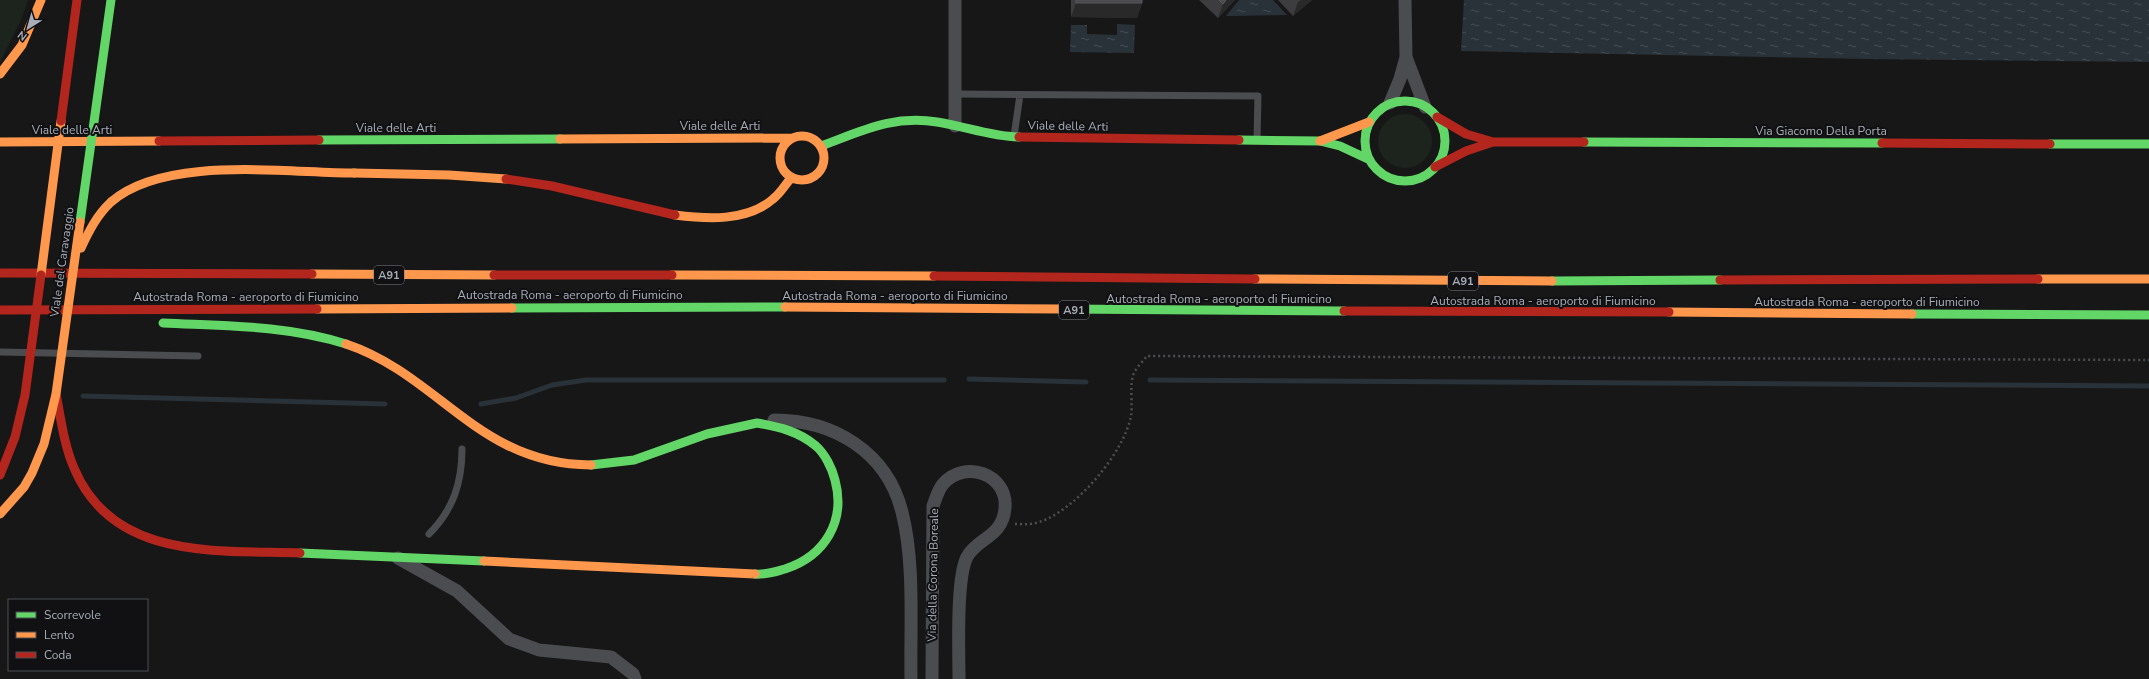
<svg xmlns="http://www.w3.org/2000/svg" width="2149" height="679" viewBox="0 0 2149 679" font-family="'Nunito Sans',sans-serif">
	<defs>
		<pattern id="water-ripples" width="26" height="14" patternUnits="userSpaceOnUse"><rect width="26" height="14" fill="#2a3239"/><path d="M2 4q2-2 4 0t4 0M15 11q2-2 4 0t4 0" fill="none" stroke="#464d54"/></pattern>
	</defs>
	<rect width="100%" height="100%" fill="#171717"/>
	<path fill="#1d241e" d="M0,0H28L22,18L0,62Z
		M1378 141a27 27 0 1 1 54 0a27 27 0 1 1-54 0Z"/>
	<path fill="url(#water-ripples)" d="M1239,0H1273L1287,15L1226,16Z
		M1464,0H2149V62L1869,59L1461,51Z
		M1117,24L1135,25L1134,53L1070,52L1071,25H1087V34L1117,35Z"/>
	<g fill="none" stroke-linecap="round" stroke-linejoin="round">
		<path stroke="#2a3239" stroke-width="5" d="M969,379L1086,382
			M1150,380L2149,386
			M83,396L385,404
			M481,404L516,398L552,385L586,380H944"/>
		<path stroke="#4d4e52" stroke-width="2.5" stroke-dasharray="2 3" stroke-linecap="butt" d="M1015,524C1023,524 1031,525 1039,522C1075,511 1124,453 1131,416C1133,404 1129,384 1134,373C1137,367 1143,361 1147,356L2149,360"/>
		<path stroke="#4b4c50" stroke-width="7" d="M955,94L1258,96L1257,140
			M1014,136L1020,95
			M0,352L198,356
			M429,534C453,510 462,483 462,449"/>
		<path stroke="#4b4c50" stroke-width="13" d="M955,0V126
			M1406,57L1425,107
			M1390,103L1400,79L1406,57L1405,0
			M774,420C834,420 887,452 902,512C915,563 910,626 911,679
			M398,558L457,591L509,639L539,650L611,657L633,674L635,679
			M932,679L933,506C936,498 938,490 943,484C965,459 1008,474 1005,508C1003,537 977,538 967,557C956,578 959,653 959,679"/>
		<path stroke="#63d668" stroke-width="9" d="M1365 141a40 40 0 1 1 80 0a40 40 0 1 1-80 0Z
			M319,140L560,139
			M1239,140L1320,141L1340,146L1370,160
			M1584,142L1882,143
			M2050,144H2149
			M821,146C862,131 892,115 937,122C964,126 992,137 1019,137
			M1552,281L1720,280
			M512,308L785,307
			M1064,309L1344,311
			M1912,314L2149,315
			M163,323C224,326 287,325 346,344
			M591,465L634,460L707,434L757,423
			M300,553L484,561
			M755,574C766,575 774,572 785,569C825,556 846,521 835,480C832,468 825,454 816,446C798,431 779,427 757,423"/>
		<path stroke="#ff974d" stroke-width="9" d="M0,74L22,45L41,0
			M780 158a22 22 0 1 1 44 0a22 22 0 1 1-44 0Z
			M560,139L793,138
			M1320,141L1369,122
			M0,142L159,141
			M354,173L449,175L506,179
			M675,215C706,219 747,222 773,199C780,194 785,185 791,178
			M312,274L494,275
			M672,275L934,276
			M1255,279L1552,281
			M2038,279H2149
			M785,307L1064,309
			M317,309L512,308
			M1669,312L1912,314
			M346,344C439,375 479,465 591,465
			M484,561L755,574"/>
		<path stroke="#b3261e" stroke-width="9" d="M1437,117L1466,134L1493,142H1584
			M1019,137L1239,140
			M159,141L319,140
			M1882,143L2050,144
			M1435,167L1466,151L1493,142
			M506,179L552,186L675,215
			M0,273L312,274
			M494,275H672
			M934,276L1255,279
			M1720,280L2038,279
			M0,310L317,309
			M1344,311L1669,312
			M56,394C61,419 64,445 74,468C113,561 217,550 300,553"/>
		<path stroke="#63d668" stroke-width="9" d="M80,222L111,0"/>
		<path stroke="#ff974d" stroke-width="9" d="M81,248C89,231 97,215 111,202C165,155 286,173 354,173
			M41,275L61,121
			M0,514L24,487L32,473L44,444L56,394L80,222"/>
		<path stroke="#b3261e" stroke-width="9" d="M61,121L77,0
			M0,475L15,437L25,395L41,275"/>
	</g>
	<path fill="#3d3d3f" d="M1071,0H1142V3L1137,18L1071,17Z
		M1199,0H1235L1218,18Z
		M1278,0H1312L1293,16Z"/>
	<path fill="#29292a" d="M1226,0H1235L1218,18L1223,4Z
		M1301,0H1312L1293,16L1298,2Z
		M1076,3H1142L1137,18L1071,17Z"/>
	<path fill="#49494c" stroke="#58595d" d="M1076,0H1142V3H1076Z
		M1219,0H1226L1223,4Z"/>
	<g text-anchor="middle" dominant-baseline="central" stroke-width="4" stroke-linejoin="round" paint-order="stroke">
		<g fill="#111113" stroke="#7b7e86" stroke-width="1">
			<rect x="374" y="266" width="30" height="18" rx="3"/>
			<rect x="1448" y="272" width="30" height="18" rx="3"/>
			<rect x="1059" y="301" width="30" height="18" rx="3"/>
		</g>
		<g font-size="11" font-weight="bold" fill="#a8adb8">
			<text x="389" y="275">A91</text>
			<text x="1463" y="281">A91</text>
			<text x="1074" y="310">A91</text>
		</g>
		<g font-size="12" fill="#a8adb8" stroke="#111113">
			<text x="720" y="126">Viale delle Arti</text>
			<text transform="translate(1068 126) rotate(1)">Viale delle Arti</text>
			<text x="396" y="128">Viale delle Arti</text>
			<text x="72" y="130">Viale delle Arti</text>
			<text x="1821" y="131">Via Giacomo Della Porta</text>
			<text transform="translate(62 262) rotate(-82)">Viale del Caravaggio</text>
			<text x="570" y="295">Autostrada Roma - aeroporto di Fiumicino</text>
			<text x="895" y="296">Autostrada Roma - aeroporto di Fiumicino</text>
			<text x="246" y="297">Autostrada Roma - aeroporto di Fiumicino</text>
			<text x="1219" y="299">Autostrada Roma - aeroporto di Fiumicino</text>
			<text x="1543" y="301">Autostrada Roma - aeroporto di Fiumicino</text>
			<text x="1867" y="302">Autostrada Roma - aeroporto di Fiumicino</text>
			<text transform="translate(933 575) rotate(-89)">Via della Corona Boreale</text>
		</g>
	</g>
	<rect x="8" y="599" width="140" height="72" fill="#111113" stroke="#4d4f55"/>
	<rect x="16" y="612" width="20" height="6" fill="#63d668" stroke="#4d4f55"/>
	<text x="44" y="619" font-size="12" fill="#a8adb8">Scorrevole</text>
	<rect x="16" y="632" width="20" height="6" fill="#ff974d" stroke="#4d4f55"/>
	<text x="44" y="639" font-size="12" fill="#a8adb8">Lento</text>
	<rect x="16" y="652" width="20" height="6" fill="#b3261e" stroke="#4d4f55"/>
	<text x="44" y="659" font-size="12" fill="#a8adb8">Coda</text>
	<g transform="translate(28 28) rotate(217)" stroke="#111113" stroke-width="3" paint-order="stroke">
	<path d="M0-3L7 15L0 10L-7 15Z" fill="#a8adb8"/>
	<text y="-6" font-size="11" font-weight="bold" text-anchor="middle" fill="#a8adb8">N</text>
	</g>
</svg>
